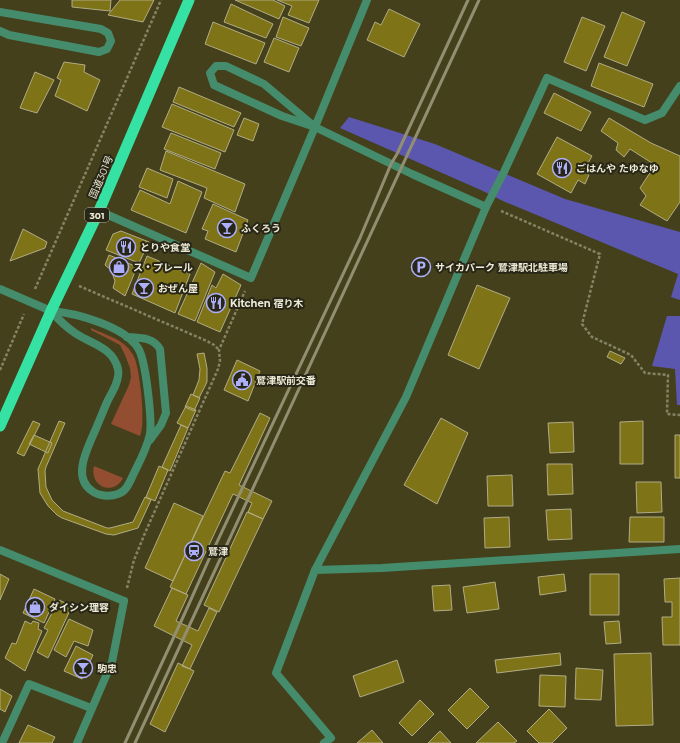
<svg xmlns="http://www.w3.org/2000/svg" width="680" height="743" viewBox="0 0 680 743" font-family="Montserrat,'Noto Sans JP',sans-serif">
	<rect width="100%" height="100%" fill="#44401c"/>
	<path fill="#934e32" d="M91,328C103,334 120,338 129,349C131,352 134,356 135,359C140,373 146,424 140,436L111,424L129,385L131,377L130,368L125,355L120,345L91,330Z
		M94,466L123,478C113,497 89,486 94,466Z"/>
	<path fill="#5b57ae" d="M349,117L435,144L565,199L680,232V300L671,297L678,274L503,201L483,191L340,128Z
		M667,316H680V405H677L675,369L652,366Z"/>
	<path fill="#7e7316" stroke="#b1ac85" d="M72,0H111L110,11L72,7Z
		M120,0H154L143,22L108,15Z
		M235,0H273L285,6L279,19Z
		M277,0H319L309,23L288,15L292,6Z
		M231,4L273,24L266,38L224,22Z
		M389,9L420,24L404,57L367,40L375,22L381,25Z
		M622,12L645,22L627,66L604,57Z
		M283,17L309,28L301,46L276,37Z
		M582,17L605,26L586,71L564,62Z
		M213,22L265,43L256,64L205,44Z
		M274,38L299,48L289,72L264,62Z
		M64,62L85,65L84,72L100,80L87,111L55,96L61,80L57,78Z
		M599,63L653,84L644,107L591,86Z
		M35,72L54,80L37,113L20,108Z
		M179,87L241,113L234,127L173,102Z
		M554,93L591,112L581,131L544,113Z
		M172,104L234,130L225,152L162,127Z
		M244,118L259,124L253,141L237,135Z
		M609,118L651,143L680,156V202L667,221L640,205L646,196L640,188L655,165L630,149L624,157L616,150L618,143L601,131Z
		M171,133L221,153L215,169L164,149Z
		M557,137L592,156L583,172L589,175L585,184L578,180L571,193L537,174Z
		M166,151L245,184L235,212L204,198L207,188L160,170Z
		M147,168L173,179L167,198L139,187Z
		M178,181L202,192L186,233L131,210L140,190L170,204Z
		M213,204L248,220L236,252L205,239L208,231L202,229Z
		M23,229L47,242L45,248L10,261Z
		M121,231L149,242L139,263L106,250L113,234Z
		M109,255L137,267L125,296L113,288L115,281L111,270L105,265Z
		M147,256L190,274L175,313L132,294Z
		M201,263L215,272L195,321L178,314Z
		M223,274L241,285L220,332L197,322L212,285L216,288Z
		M477,285L510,298L479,369L448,355Z
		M610,351L625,358L621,364L607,357Z
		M204,353L207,368V382L199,398L193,395L199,380L200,369L197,354Z
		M237,360L260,371L248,401L224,390Z
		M191,394L200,398L194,411L185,407Z
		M186,406L196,410L188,428L177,423Z
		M260,413L270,418L239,485L272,501L263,519L248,512L252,503L233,494L186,594L170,587L225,471L230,473Z
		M441,418L468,433L437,504L404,485Z
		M33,421L40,424L24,456L17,453Z
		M59,421L65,423L46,467L45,471L46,487L52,500L63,511L107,528H110L133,522L145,497L151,500L138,528L114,535L106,534L62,518L57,515L48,506L40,493L38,469Z
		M643,421V464H620V422Z
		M573,422L574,452L550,453L548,423Z
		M181,425L188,428L170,471L162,467Z
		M34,435L52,443L48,453L29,444Z
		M675,435H680V478H675Z
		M547,464H572L573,494L548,495Z
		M159,466L168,470L155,501L146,497Z
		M512,475L513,506H488L487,476Z
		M636,482H661L662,512L637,513Z
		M174,503L203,516L173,581L145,568Z
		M571,509L572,539L548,540L546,510Z
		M247,512L263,519L219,612L204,605Z
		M509,517L510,547L485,548L484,518Z
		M630,517H664V542H629Z
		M0,574L9,579L0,600Z
		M564,574L566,591L540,595L538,577Z
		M590,574H619V615H590Z
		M680,578V645H663L662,617H672V602H665L664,579Z
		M495,582L499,609L467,613L463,587Z
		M450,585L452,610L434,611L432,586Z
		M172,588L188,595L176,621L198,631L209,608L217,612L190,669L182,666L192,645L154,626Z
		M34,589L55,599L44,623L23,613Z
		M59,600L72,606L48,658L37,652L48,630L44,628Z
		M69,619L93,630L88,646L74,641L66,657L54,650Z
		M25,621L31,624L33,621L39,623L38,629L42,631L25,671L5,658L12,643L16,644Z
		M619,621L621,643L606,644L604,622Z
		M76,646L93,655L82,679L64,671Z
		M560,653L561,665L497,673L495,660Z
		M651,653L653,725L616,726L614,654Z
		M397,660L404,682L360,697L353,676Z
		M178,663L194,671L165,732L150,724Z
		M576,668L603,670L601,700L575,699Z
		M540,675L566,676L565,707L539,706Z
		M470,688L489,707L467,729L448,710Z
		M0,689L12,696L5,712L0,709Z
		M420,700L434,714L412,736L399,723Z
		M549,709L567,728L552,743H539L527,731Z
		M498,722L517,741L514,743H476Z
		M28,725L55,737L52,743H19Z
		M372,730L383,743H357Z
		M440,731L451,743H428Z"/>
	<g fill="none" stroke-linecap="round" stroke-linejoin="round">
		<path stroke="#868365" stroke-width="2.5" stroke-dasharray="3 2" stroke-linecap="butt" d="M501,211L600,254L582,324L592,337L631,355L645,373L668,375L667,414L680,415
			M79,286L207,341L214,345L219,350
			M35,289L161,0
			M0,370L24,314
			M127,588L134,560L145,533L218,369L220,361L219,350L245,291"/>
		<path stroke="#458c6c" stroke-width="8" d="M51,311C76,313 124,326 138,348C146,360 152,420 150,434C147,448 140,461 134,473C130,481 127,491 118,494C110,497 98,496 92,491C72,477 87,450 94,433C99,422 103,411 108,400C113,391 120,379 118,369C113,347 91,344 75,333C66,327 58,319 51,311Z
			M127,337C140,338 153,337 160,349L166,413L161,425L150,440"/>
		<path stroke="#458c6c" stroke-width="8" d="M0,12L101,29L108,33L111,41L107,49L99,52L9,35L0,31
			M216,66H226L264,84L315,127L282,116L214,85L210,73Z
			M99,211L251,278L315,127L367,0
			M315,570L382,568L680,549
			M2,743L29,684L91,708
			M77,743L112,662L124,601
			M324,743L331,738L276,673L315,570L406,397L486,207L504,172L547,78L645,120L662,113L680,86"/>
		<path stroke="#458c6c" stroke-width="8" d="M315,127L412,174L486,207
			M0,289L51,311
			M0,550L124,601"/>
		<path stroke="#36e2a3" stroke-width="11" d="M0,426L51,311L99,211L189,0"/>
		<path stroke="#918e71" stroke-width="3" d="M125,743L184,615L210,557L360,238L391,164L397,154L468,0
			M135,743L479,0"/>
	</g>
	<defs>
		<g id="restaurant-ring" transform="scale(1)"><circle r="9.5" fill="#282617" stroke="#adaffb" stroke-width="1.5"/><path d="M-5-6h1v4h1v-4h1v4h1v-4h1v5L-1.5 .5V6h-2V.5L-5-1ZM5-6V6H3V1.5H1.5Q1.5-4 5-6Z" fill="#adaffb"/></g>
		<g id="bar-ring" transform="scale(1)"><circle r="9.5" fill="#282617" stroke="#adaffb" stroke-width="1.5"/><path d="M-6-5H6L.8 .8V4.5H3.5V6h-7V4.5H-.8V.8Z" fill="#adaffb"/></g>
		<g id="shop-ring" transform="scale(1)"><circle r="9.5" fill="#282617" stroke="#adaffb" stroke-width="1.5"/><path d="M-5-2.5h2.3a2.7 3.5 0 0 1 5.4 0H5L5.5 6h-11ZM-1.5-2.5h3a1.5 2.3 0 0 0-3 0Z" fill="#adaffb"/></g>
		<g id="parking-ring" transform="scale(1)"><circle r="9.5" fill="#282617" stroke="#adaffb" stroke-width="1.5"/><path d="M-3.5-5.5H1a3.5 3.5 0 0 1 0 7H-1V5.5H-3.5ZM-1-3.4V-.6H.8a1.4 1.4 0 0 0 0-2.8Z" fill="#adaffb"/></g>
		<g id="civic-ring" transform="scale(1)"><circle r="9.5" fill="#282617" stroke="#adaffb" stroke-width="1.5"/><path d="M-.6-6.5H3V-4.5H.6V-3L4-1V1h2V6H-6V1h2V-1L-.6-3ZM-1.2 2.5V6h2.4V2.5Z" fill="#adaffb"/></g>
		<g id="station-ring" transform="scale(1)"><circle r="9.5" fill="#282617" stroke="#adaffb" stroke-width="1.5"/><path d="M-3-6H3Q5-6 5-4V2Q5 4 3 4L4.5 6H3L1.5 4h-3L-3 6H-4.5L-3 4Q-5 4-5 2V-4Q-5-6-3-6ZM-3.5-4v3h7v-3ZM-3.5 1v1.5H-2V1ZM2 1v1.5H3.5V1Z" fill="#adaffb"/></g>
	</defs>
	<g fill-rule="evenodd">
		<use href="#restaurant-ring" x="562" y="168"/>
		<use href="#bar-ring" x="227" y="228"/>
		<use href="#restaurant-ring" x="126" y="247"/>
		<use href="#shop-ring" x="119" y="267"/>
		<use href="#parking-ring" x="421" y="267"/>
		<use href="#bar-ring" x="144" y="288"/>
		<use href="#restaurant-ring" x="216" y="303"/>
		<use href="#civic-ring" x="242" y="380"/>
		<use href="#station-ring" x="194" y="551"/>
		<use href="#shop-ring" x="35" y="607"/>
		<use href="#bar-ring" x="83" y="668"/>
	</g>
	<g text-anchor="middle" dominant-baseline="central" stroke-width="4" stroke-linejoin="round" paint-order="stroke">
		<rect fill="#282617" stroke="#b2b09d" stroke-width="1" x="85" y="208" width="24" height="14" rx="3"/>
		<g font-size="9" font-weight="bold" fill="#edebd6">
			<text x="97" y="215">301</text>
		</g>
		<g font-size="10" font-weight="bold" fill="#edebd6" stroke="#282617" text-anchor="start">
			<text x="576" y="168">ごはんや たゆなゆ</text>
			<text x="241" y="228">ふくろう</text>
			<text x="140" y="247">とりや食堂</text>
			<text x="133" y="267">ス・プレール</text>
			<text x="435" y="267">サイカパーク 鷲津駅北駐車場</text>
			<text x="158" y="288">おぜん屋</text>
			<text x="230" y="303">Kitchen 宿り木</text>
			<text x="256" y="380">鷲津駅前交番</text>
			<text x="208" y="551">鷲津</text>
			<text x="49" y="607">ダイシン理容</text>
			<text x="97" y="668">駒忠</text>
		</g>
		<g font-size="10" fill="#edebd6" stroke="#282617">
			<text transform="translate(101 177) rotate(-67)">国道301号</text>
		</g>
	</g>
</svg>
